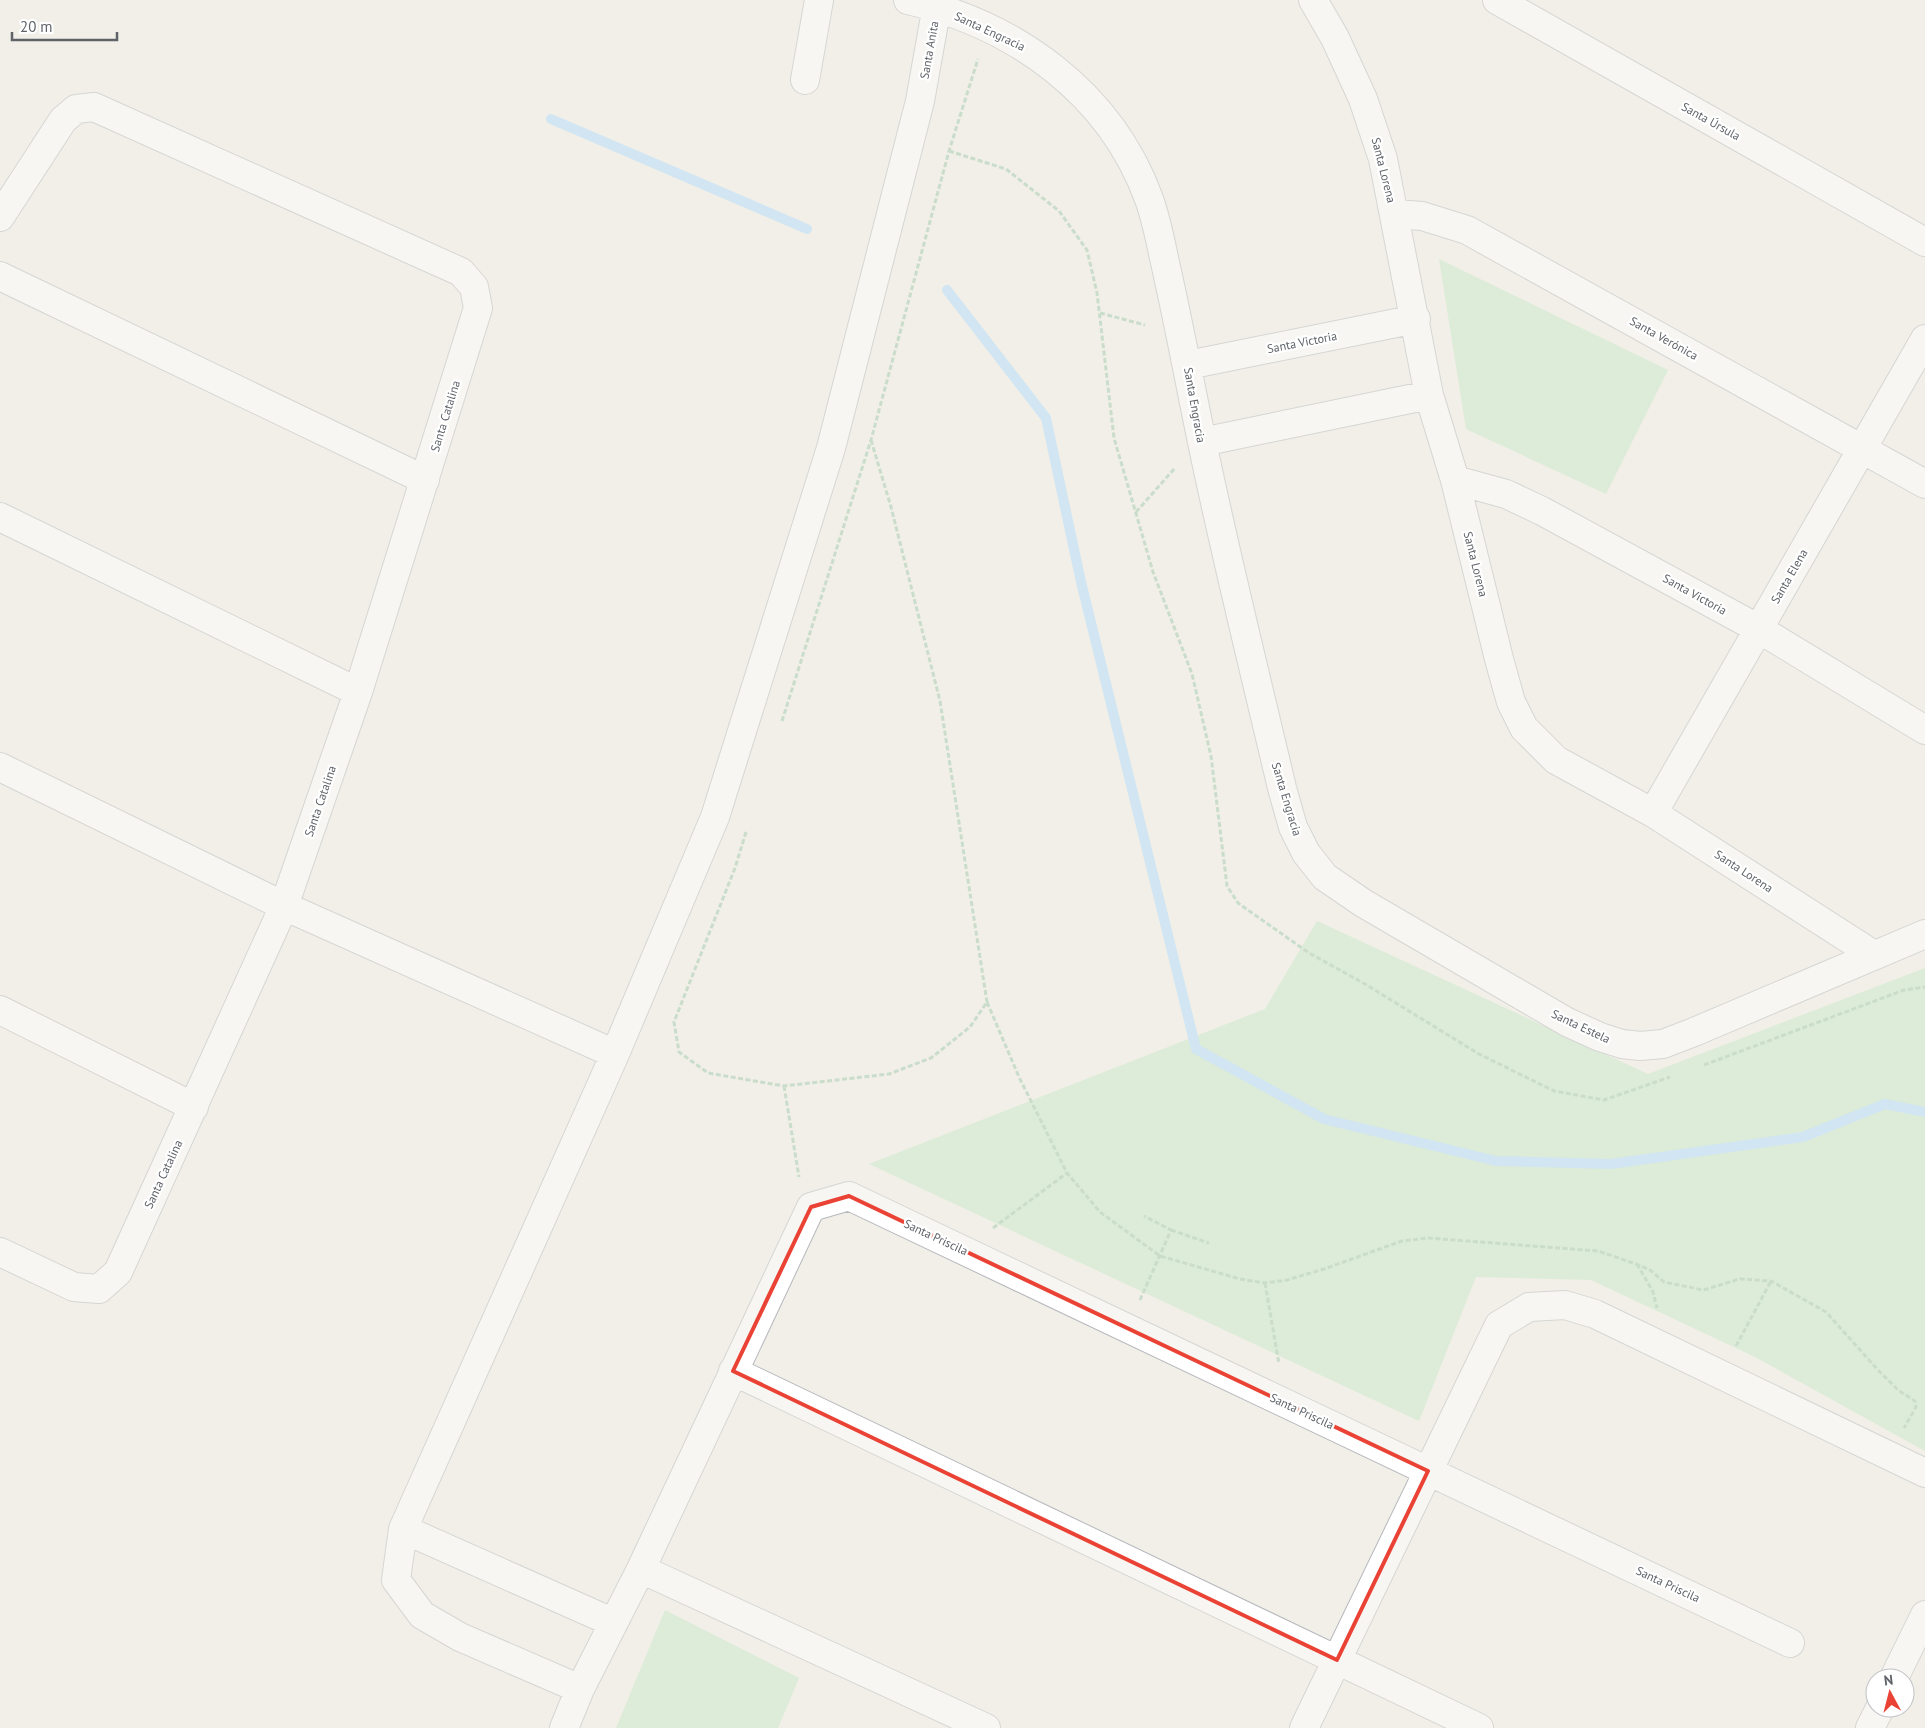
<svg xmlns="http://www.w3.org/2000/svg" width="1925" height="1728" viewBox="0 0 1925 1728" font-family="'PT Sans',sans-serif">
	<rect width="100%" height="100%" fill="#f1efe8"/>
	<path fill="#c5e8c5" d="M1439,259L1668,370L1606,494L1466,429Z
		M1317,921L1648,1074L1925,968V1451L1755,1357L1591,1280L1476,1277L1419,1421L869,1164L1265,1009Z
		M665,1610L799,1678L778,1728H616Z"/>
	<g fill="none" stroke-linecap="round" stroke-linejoin="round">
		<path stroke="#aadaff" stroke-width="10" d="M551,119L807,229
			M947,290L1046,418L1081,582L1196,1049L1324,1119L1496,1161L1611,1164L1803,1137L1885,1104L1925,1112"/>
		<g stroke="#b5b8bc" stroke-width="30">
			<path id="minor" d="M908,0C1015,25 1110,92 1149,199C1157,221 1161,245 1166,267C1179,325 1190,384 1202,442C1226,558 1255,673 1282,788L1293,827L1306,853L1325,877L1363,903L1567,1022L1600,1037L1622,1044L1640,1046L1663,1044L1694,1032L1925,934
				M1313,0L1335,38L1363,99L1383,159L1429,395L1455,480L1499,659L1511,702L1524,728L1556,760L1653,813L1874,955
				M1497,0L1925,242
				M805,80L819,0
				M1395,214L1422,216L1467,230L1925,484
				M0,217L63,120L76,109L94,107L461,272L474,287L478,308L358,692L284,906L118,1272L99,1289L74,1287L0,1252
				M0,276L425,480
				M1188,365L1416,319
				M1202,442L1429,395
				M1455,480L1506,494L1542,511L1759,629L1925,730
				M0,517L358,692
				M0,767L284,906L615,1054
				M1653,813L1925,339
				M0,1010L194,1107
				M733,1371L1479,1728
				M403,1529L612,1622
				M641,1569L986,1728
				M1894,1678L1925,1615
				M580,1689L460,1637L422,1615L396,1580L403,1529L615,1054L715,817L831,448L920,101L938,0
				M564,1728L580,1689L641,1569L811,1207L849,1196L1790,1643
				M1304,1728L1499,1325L1529,1307L1565,1305L1595,1314L1925,1473
				M1870,1728L1880,1708"/>
		</g>
		<path stroke="#9cc7a9" stroke-width="3" stroke-dasharray="5 2.5" stroke-linecap="butt" d="M949,151L1006,169L1059,211L1087,250L1097,293L1114,438L1153,572L1192,674L1211,756L1227,886L1238,903L1309,953L1365,984L1479,1054L1554,1091L1604,1100L1670,1077
			M1100,313L1145,325
			M871,440L891,507L940,701L987,1002
			M1136,512L1175,468
			M782,721L871,440L949,151L978,59
			M746,832L735,868L674,1022L679,1052L708,1073L784,1086L889,1074L931,1058L970,1027L987,1002L1019,1077L1067,1173L1100,1212L1160,1256L1240,1279L1265,1283L1287,1280L1324,1269L1402,1241L1428,1238L1598,1251L1636,1264L1650,1270L1664,1282L1703,1290L1740,1279L1771,1281L1826,1312L1878,1370L1898,1390L1915,1401L1916,1407L1904,1428
			M1704,1065L1904,990L1925,987
			M784,1086L799,1177
			M993,1228L1067,1173
			M1171,1230L1209,1243
			M1637,1264L1653,1292L1657,1308
			M1265,1283L1279,1364
			M1140,1300L1171,1230L1144,1216
			M1736,1346L1771,1281"/>
		<use href="#minor" stroke="#fff" stroke-width="28"/>
	</g>
	<path d="M0 0H1925V1728H0ZM849,1196L1428,1471L1337,1660L733,1371L811,1207Z" fill="#f1efe8" fill-opacity=".55" fill-rule="evenodd"/>
	<path fill="none" stroke="#ea4335" stroke-width="4" stroke-linejoin="round" d="M849,1196L1428,1471L1337,1660L733,1371L811,1207Z"/>
	<g text-anchor="middle" dominant-baseline="central" stroke-width="4.5" stroke-linejoin="round" paint-order="stroke">
		<g font-size="12" fill="#5f6368" stroke="#fff">
			<text transform="translate(990 31) rotate(25)">Santa Engracia</text>
			<text transform="translate(929 50) rotate(-80)">Santa Anita</text>
			<text transform="translate(1711 121) rotate(29)">Santa Úrsula</text>
			<text transform="translate(1384 170) rotate(76)">Santa Lorena</text>
			<text transform="translate(1664 338) rotate(29)">Santa Verónica</text>
			<text transform="translate(1302 342) rotate(-11)">Santa Victoria</text>
			<text transform="translate(1195 405) rotate(80)">Santa Engracia</text>
			<text transform="translate(445 416) rotate(-73)">Santa Catalina</text>
			<text transform="translate(1476 564) rotate(76)">Santa Lorena</text>
			<text transform="translate(1789 576) rotate(-60)">Santa Elena</text>
			<text transform="translate(1695 594) rotate(29)">Santa Victoria</text>
			<text transform="translate(1287 799) rotate(73)">Santa Engracia</text>
			<text transform="translate(320 801) rotate(-71)">Santa Catalina</text>
			<text transform="translate(1744 871) rotate(33)">Santa Lorena</text>
			<text transform="translate(1581 1026) rotate(25)">Santa Estela</text>
			<text transform="translate(163 1174) rotate(-65)">Santa Catalina</text>
			<text transform="translate(936 1237) rotate(25)">Santa Priscila</text>
			<text transform="translate(1302 1411) rotate(25)">Santa Priscila</text>
			<text transform="translate(1668 1584) rotate(25)">Santa Priscila</text>
		</g>
	</g>
	<g transform="translate(1890 1693) rotate(353)"><circle r="24" fill="#ffffff" stroke="#bfc1c3"/>
	<path d="M0-4L9 19L0 12L-9 19Z" fill="#ea4335"/>
	<text y="-8" font-size="14" font-weight="bold" text-anchor="middle" fill="#5f6368">N</text>
	</g>
	<path d="M12 32v8h105v-8" fill="none" stroke="#5f6368" stroke-width="2.5"/>
	<text x="20" y="32" font-size="15" fill="#5f6368" stroke="#ffffff" stroke-width="4" paint-order="stroke">20 m</text>
</svg>
